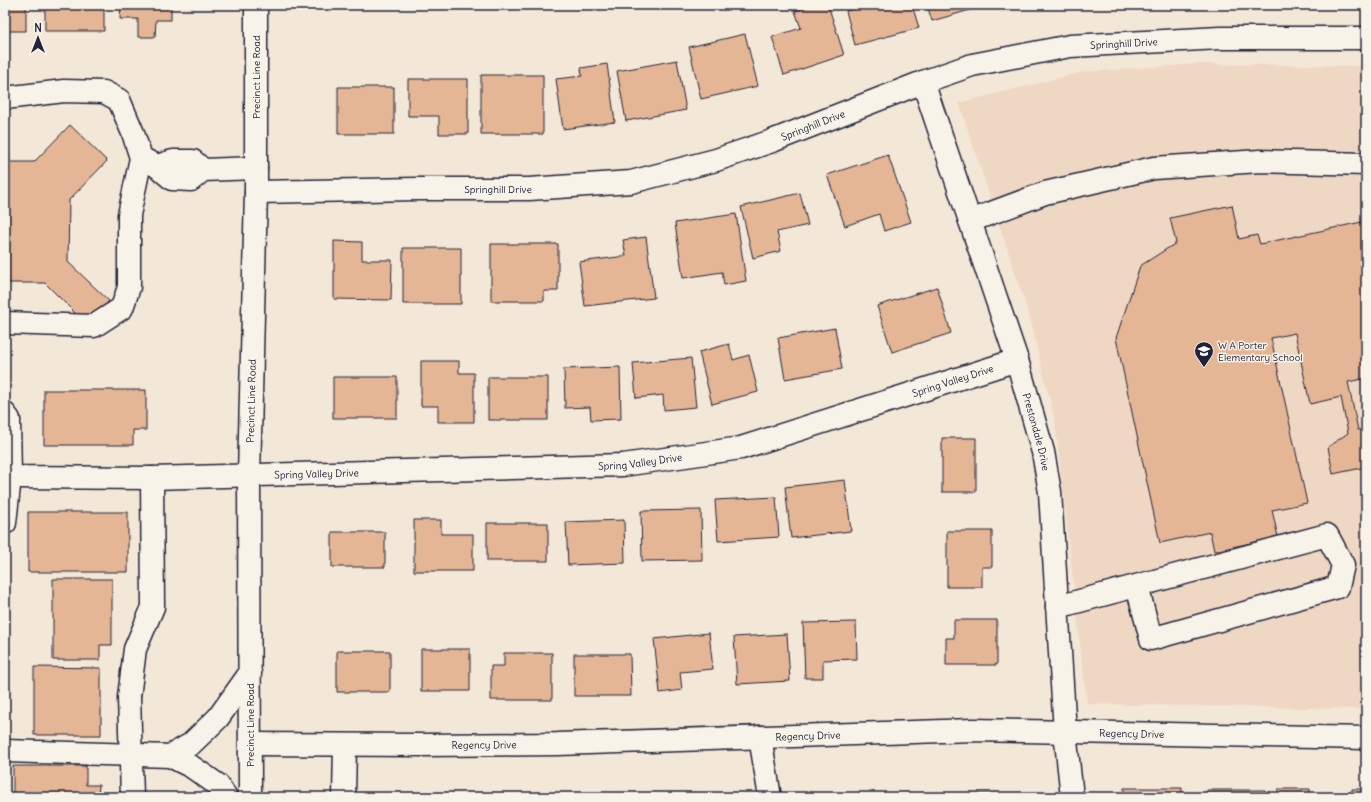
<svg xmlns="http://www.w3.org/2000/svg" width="1371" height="802" viewBox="0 0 1371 802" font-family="Delius,sans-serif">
	<rect width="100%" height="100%" fill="#f3e7d7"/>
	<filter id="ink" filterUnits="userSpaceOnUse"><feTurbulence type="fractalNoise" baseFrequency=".025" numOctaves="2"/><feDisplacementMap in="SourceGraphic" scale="8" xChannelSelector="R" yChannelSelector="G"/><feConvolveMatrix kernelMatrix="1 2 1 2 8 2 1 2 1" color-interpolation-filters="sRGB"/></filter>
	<g filter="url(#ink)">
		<path fill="#efd8c3" d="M1197,64L1366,66V709L1087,704L1055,421L1029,315L959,103L1082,72Z"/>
		<path fill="#e5b695" stroke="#22223b" d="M5,5H26V31H5Z
			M45,5H104V31H45Z
			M121,5H171V20H156L155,37H138V19H120Z
			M813,5H828L844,55L784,75L772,37L801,28L795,11Z
			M870,5H912L919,28L855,45L846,11Z
			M927,5H987L932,21Z
			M745,34L758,86L701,99L689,47Z
			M677,60L686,110L626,121L617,71Z
			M607,64L615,122L563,129L556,79L582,76L581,68Z
			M481,75H543V134H481Z
			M408,79H468V134H439V116H408Z
			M338,87H394V134H338Z
			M70,125L107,161L69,200L68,262L109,301L86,324L45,283H5V162H34Z
			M888,155L911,222L884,231L879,214L845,226L827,175Z
			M800,193L808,225L777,232L781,251L753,258L741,207Z
			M1232,205L1239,239L1257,235L1260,244L1366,221V378L1348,382L1358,430L1366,429V467L1333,474L1328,447L1348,433L1341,397L1310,404L1295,333L1271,338L1307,503L1272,510L1278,537L1214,551L1210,532L1160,543L1116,338L1140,266L1176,243L1170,218Z
			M736,214L746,281L724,285L722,272L683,278L675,223Z
			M646,237L654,298L585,306L579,262L626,256L623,240Z
			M334,241L362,242V260H392L391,300L334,299Z
			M491,244H558V291H544V301H491Z
			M403,248H461V304H403Z
			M937,287L951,333L892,352L877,306Z
			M835,328L842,369L785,379L778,338Z
			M729,344L733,360L749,355L758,392L712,404L699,352Z
			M691,358L696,407L664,410L663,395L636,398L633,363Z
			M421,361H459V373H474V422H438V406H421Z
			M620,367L621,419L591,420L590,407L565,408L564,369Z
			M333,377H397V418H333Z
			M488,377H548V420H488Z
			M44,390H146V430H133V445H44Z
			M942,438H976V492H942Z
			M845,480L851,531L791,538L785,487Z
			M776,497L779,537L718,541L715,500Z
			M701,510L702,560L642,561L641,511Z
			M28,512H128V572H28Z
			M414,520H441V534H473V571H414Z
			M624,520L625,563L568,565L566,522Z
			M487,523H548V561H487Z
			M947,531H992V567H982V587H947Z
			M332,532H385V567H332Z
			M53,579H112V645H100V660H53Z
			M954,620H997V665H946V638H954Z
			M856,622L857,659L823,660V678H805L803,623Z
			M709,633L713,669L680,672L682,690L660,693L654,639Z
			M787,634L790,681L737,684L734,637Z
			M421,649H470V691H421Z
			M337,651H390V692H337Z
			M504,653H552V700H491V666H504Z
			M574,654H630L631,696H574Z
			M34,667L101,668V735H34Z
			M13,766H86V785H99L98,797H13Z
			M1124,788H1182V797H1124Z
			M1278,789H1310V797H1278Z
			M1352,789H1366V797H1352Z
			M1207,790H1265V797H1207Z
			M970,794H1013V797H970Z"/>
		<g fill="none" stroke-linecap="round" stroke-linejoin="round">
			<g stroke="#22223b" stroke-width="25">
				<g id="minor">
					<path id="s1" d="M923,82L1017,360L1043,452L1050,492L1065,732L1072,797"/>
					<path d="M5,98L64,91L104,92L119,100L133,133L141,158L129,215V287L122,308L94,326L5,323"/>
					<path d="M141,158L157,166L172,179L191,180L203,170L256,168"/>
					<path d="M157,166L173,161H193L203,170"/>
					<path id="s2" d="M256,192L417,189H529L631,182L716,160L772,141L923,82L972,65L1070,46L1220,38H1366"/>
					<path d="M970,221L1045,193L1154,168L1260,161L1366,164"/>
					<path id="s3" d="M5,414L9,419L10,477L152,478L623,465L741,448L1017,360"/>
					<path d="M5,523L10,477"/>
					<path d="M1057,607L1327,535L1343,565L1338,587L1151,639L1137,586"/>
					<path d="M760,737L770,797"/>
					<path id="s4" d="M250,744L420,745L558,744L973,730L1366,738"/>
					<path d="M5,751L170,756L192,767L218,785L226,797"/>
					<path d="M170,756L191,744L218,718L250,673"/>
					<path d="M132,797L129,697L135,649L153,607L152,478"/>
					<path d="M344,797L345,745"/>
				</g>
			</g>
			<g stroke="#22223b" stroke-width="25">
				<g id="major">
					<path id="s5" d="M250,797L249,476L256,192V5"/>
				</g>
			</g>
			<use href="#minor" stroke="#f7f3e8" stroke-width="22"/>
			<use href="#major" stroke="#f7f3e8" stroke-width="22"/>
		</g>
	</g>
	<defs>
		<g id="school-pin" transform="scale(1)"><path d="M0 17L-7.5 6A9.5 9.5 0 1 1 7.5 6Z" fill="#22223b" stroke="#f7f3e8"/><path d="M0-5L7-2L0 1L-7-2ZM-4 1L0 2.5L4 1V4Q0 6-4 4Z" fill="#fff"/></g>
	</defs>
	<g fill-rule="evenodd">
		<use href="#school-pin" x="1204" y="351"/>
	</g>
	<g text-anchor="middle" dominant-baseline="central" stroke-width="3" stroke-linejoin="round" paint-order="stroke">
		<g font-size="10" fill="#22223b" stroke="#f7f3e8">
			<text stroke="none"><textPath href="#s2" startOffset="890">Springhill Drive</textPath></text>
			<text transform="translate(256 77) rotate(-90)">Precinct Line Road</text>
			<text stroke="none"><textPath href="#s2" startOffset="566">Springhill Drive</textPath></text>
			<text stroke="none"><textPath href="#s2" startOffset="242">Springhill Drive</textPath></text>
			<text stroke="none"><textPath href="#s3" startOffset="1019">Spring Valley Drive</textPath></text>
			<text stroke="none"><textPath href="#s5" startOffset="396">Precinct Line Road</textPath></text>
			<text stroke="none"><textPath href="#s1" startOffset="368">Prestondale Drive</textPath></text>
			<text stroke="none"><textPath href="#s3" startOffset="695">Spring Valley Drive</textPath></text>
			<text stroke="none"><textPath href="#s3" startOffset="371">Spring Valley Drive</textPath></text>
			<text transform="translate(250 725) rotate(-90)">Precinct Line Road</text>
			<text stroke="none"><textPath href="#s4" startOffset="882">Regency Drive</textPath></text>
			<text stroke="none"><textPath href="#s4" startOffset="558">Regency Drive</textPath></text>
			<text stroke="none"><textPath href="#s4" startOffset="234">Regency Drive</textPath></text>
		</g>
		<g font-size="10" fill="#22223b" stroke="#f7f3e8" text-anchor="start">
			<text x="1218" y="345">W A Porter<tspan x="1218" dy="12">Elementary School</tspan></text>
		</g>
	</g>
	<rect width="1371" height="802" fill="none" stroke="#f7f3e8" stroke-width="20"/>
	<rect x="10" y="10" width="1351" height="782" fill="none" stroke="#22223b" stroke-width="1.5" filter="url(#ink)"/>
	<g transform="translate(38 38)" stroke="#f7f3e8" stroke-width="3" paint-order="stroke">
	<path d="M0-3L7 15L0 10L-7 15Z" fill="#22223b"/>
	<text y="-6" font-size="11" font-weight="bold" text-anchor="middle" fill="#22223b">N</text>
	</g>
</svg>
